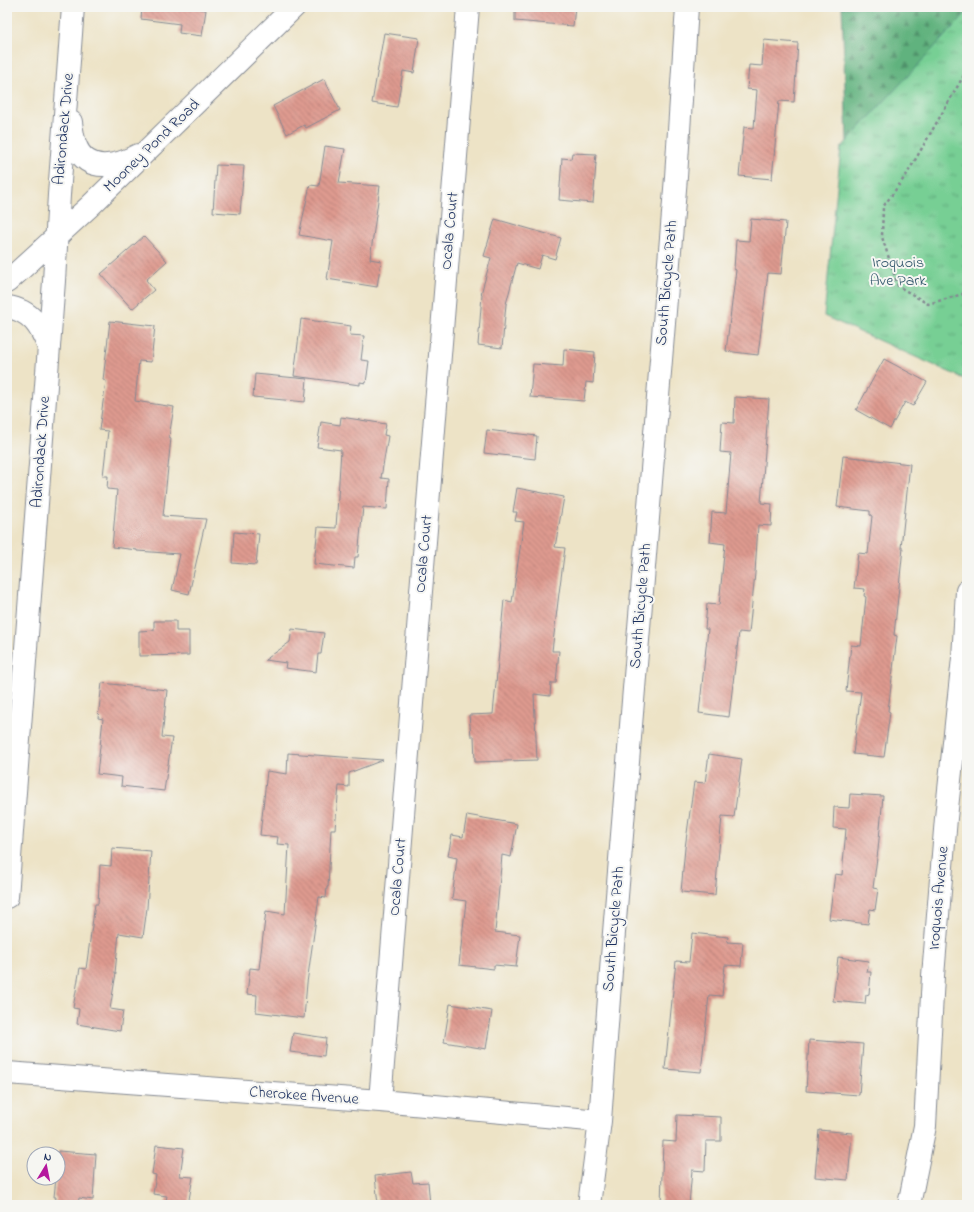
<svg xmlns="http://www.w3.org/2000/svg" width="974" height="1212" viewBox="0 0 974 1212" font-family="'Indie Flower',sans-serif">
	<defs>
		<pattern id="forest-firs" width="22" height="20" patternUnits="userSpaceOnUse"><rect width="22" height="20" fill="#61b27e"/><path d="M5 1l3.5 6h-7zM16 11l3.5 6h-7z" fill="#4f916a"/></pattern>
		<pattern id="park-tufts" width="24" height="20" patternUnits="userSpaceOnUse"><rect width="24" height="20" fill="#77cf94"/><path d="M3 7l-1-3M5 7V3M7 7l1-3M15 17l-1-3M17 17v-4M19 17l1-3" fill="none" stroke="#61a87c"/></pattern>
		<pattern id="building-back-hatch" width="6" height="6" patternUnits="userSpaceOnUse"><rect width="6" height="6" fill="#de9a8f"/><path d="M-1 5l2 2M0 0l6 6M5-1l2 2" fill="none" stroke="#b37e78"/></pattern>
	</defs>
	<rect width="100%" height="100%" fill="#f6f6f2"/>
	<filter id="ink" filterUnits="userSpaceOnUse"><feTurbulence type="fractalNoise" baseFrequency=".025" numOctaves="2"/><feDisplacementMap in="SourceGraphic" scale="8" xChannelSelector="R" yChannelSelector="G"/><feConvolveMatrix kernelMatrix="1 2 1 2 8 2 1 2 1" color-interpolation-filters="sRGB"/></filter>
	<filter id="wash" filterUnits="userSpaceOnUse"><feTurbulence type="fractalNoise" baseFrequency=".012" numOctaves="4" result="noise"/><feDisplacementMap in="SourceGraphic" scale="16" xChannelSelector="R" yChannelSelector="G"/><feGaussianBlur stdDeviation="0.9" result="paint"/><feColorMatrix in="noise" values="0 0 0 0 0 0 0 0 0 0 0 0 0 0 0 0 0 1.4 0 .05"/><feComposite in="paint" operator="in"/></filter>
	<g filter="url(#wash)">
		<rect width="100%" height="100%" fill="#ede3c6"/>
		<path fill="url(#forest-firs)" stroke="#3e706e" d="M842,7H967V371L961,378L933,358L859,227L847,141Z"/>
		<path fill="url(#park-tufts)" stroke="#497f79" d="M967,12V380L824,316L841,148Z"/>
		<g id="blocks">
			<path fill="url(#building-back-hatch)" d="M142,7H200L199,9L206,10L202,36L179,33L180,24L141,19Z
				M515,7H575L573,26L515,21Z
				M384,33L419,38L414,73L403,71L397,107L372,103Z
				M764,40L798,43L794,102L779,101L772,179L739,176L744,127L754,128L757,90L747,89L749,65L762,66Z
				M324,79L340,110L306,128L304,125L287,134L273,106Z
				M325,146L345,149L339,183L380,186L370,259L381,261L377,287L327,279L333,241L299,235L310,185L319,186Z
				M572,153L596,154L595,164L596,163L593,203L559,200L562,158L571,159Z
				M216,165L244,166L240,214L213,212Z
				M495,219L561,238L555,259L542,255L538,269L517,263L506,304L502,348L478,345L482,295L481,294L491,258L484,256Z
				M751,219L786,222L781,274L768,273L758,355L726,351L736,270L734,269L736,240L749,241Z
				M144,236L167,261L146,280L154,290L132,309L101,274Z
				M301,319L351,326L350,335L364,336L361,360L369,361L366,383L360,382V385L294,376Z
				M110,321L155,326L151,362L139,361L135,401L174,407L169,437L171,438L163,516L206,519L189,594L172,590L180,554L137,551V550L112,547L117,490L107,489L108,476H103L108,431L99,430L106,381L103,380Z
				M564,349L595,352L593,383L586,382L584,401L530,397L533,364L563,366Z
				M884,359L927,382L913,406L905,402L890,429L856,410Z
				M255,374L307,379L305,402L253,397Z
				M735,397L769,399L761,503L772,504L771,526L758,525L755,573L749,633L739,632L729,717L699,713L708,629H705L707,604L719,605L725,544L710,542L712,512L726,513L731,453L720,452L722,422L734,423Z
				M341,417L386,424L384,435L388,436L381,478L389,479L387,509L363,507L358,557H355L354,568L314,564L318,527L336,528L341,450L317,447L321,422L340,425Z
				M487,430L537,436L535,459L484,453Z
				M843,456L910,464L901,548H903L894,635L897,636L888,711L890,712L884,757L853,754L861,692L846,691L851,645L861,646L866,597L864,596L865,589L854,588L858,553L868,554L872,516L870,515V511L837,507Z
				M517,488L564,497L555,547L565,548L559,593L552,651H559L556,683H551L550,696L534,694L537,760L475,762L474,736H471L469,715L493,714L504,600L512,602L524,522L515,521L517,512H513Z
				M234,532L259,534L256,565L232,563Z
				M154,621H176V631H189V655L139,656V631L154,630Z
				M292,629L324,633L321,654H318L316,672L285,668L286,663L265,660L290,642Z
				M102,683L167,690L162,737L172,738L164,791L121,786L122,777L97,774L103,719L98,718Z
				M288,753L383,760L349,773V787L339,786L335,829H331L328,887H327L326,898L319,897L307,983L304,1018L256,1012L257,995L247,994L250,968L259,969L266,911L285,914L289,845L277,844L278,837L260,835L267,771L287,774Z
				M709,754L742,759L734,817L722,816L715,895L681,892L685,848L694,782L705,783Z
				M850,794L883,796L878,850L873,888L878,889L875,910L870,909L868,924L829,919L835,874L842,875L846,829L833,828L834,807L849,808Z
				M467,815L517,824L511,857L502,855L495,932L520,935L516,967L494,965V969L459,965L466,901L452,899L457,858L448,856L452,835L463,837Z
				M112,848L151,851L147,908L143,937L119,933L115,973H116L110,1009L123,1011L120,1031L77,1024L79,1009L73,1008L80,968L86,969L95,904H98L100,865L111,866Z
				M692,933L728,937L727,942L743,943L741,966L725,965L722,996L709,995L701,1072L665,1069L676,961L689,962Z
				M838,957L869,961L867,972H871L869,994L866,995L865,1004L833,1001Z
				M450,1004L492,1011L486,1049L444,1042Z
				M293,1033L326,1038L324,1056L290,1052Z
				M809,1040L863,1044L859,1095L806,1091Z
				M677,1115L721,1117V1141H706L705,1171L692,1170L689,1205H661L663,1141L676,1142Z
				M819,1130L852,1133L848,1180L815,1177Z
				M156,1145L184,1148L180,1176L193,1177L188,1205H165L167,1196L153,1194L156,1175L152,1174Z
				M58,1151L96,1154L93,1200L79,1198L78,1205H55L56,1197H54L56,1178H58Z
				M411,1172L413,1183L428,1182L430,1205H378L375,1176Z"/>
		</g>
	</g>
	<g filter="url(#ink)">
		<use href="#blocks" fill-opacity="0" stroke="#848992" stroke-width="1"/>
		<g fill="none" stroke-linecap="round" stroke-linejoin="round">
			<g stroke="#848992" stroke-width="24">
				<path id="minor" d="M71,122C72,130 73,139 76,146C87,174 118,166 138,155
					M7,282L90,206L294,7
					M7,307C31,310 41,327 49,348
					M7,897L54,281L59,195L73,7
					M7,1073L380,1101L600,1121
					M380,1101L468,7
					M589,1205L600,1121L612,957L676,177L687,7
					M909,1205L925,1126L933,976L946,818L963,658L967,591"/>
			</g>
			<path stroke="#848992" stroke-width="2.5" stroke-dasharray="3 3" stroke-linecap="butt" d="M967,70L907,174L883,207L882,237L898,286L928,304L963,294L967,290"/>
			<use href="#minor" stroke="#fff" stroke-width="22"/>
		</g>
	</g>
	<g text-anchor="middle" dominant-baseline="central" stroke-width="4" stroke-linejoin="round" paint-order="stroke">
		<g font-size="16" fill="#1b2f5e" stroke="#f6f6f2">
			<text transform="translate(64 129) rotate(-85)">Adirondack Drive</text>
			<text transform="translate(152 146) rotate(-44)">Mooney Pond Road</text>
			<text transform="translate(450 231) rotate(-85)">Ocala Court</text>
			<text transform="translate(667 283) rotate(-85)">South Bicycle Path</text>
			<text transform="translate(41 452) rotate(-86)">Adirondack Drive</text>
			<text transform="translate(424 554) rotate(-85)">Ocala Court</text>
			<text transform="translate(641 606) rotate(-85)">South Bicycle Path</text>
			<text transform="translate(398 877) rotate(-85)">Ocala Court</text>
			<text transform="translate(939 898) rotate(-85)">Iroquois Avenue</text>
			<text transform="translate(614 929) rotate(-85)">South Bicycle Path</text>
			<text transform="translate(304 1096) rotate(4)">Cherokee Avenue</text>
		</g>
		<g font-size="16" fill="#32576c" stroke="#f6f6f2">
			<text x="898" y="263">Iroquois<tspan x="898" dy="18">Ave Park</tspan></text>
		</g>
	</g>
	<rect width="974" height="1212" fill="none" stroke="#f6f6f2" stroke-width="24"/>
	<g transform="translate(46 1166) rotate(10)"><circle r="19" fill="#f6f6f2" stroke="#9ea6b7"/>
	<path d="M0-3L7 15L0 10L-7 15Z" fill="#b5179e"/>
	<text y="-6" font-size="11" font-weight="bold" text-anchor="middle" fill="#1b2f5e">N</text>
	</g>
</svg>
